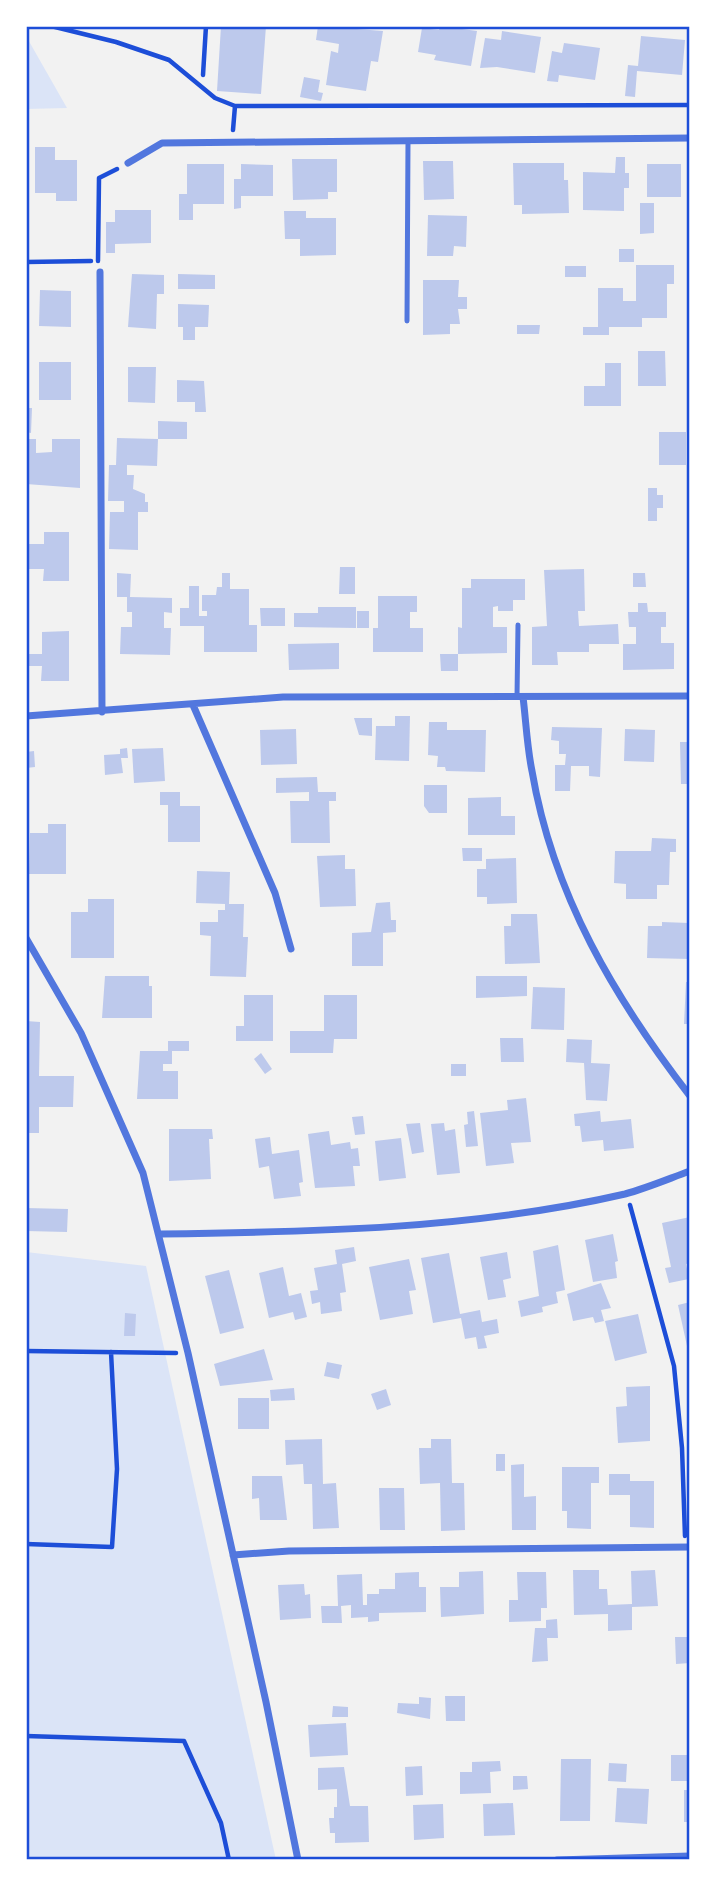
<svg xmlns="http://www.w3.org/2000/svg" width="716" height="1886" viewBox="0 0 716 1886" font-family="Montserrat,sans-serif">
	<rect width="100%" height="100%" fill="#f2f2f2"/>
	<path fill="#dbe4f7" d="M26,36L67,108L26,109Z
		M26,1252L146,1266L276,1860H26Z"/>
	<path fill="#bdc9ec" d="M221,26H266L261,94L217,91Z
		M318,26L383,31L378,62L371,61L366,91L326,85L331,51L338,53L339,44L316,40Z
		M440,26L477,31L471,66L434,60L436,55L418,52L422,28L439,30Z
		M502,31L541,37L535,73L497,67L480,68L485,38L501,40Z
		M641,36L685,40L682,75L637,71L635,97L625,96L628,65L638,66Z
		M564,43L600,48L595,80L559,75L558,82L547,81L552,51L562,53Z
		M304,77L320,80L318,92L323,93L321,101L300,97Z
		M35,147H55V160H77V201H56V193H35Z
		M616,157H625V173H629V188H624V211L583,210V172L615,173Z
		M292,159H337V192H328V199L293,200Z
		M423,161H453L454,199L424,200Z
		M513,163H564V180H568L569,213L522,214V205H514Z
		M187,164H224V204H193V220H179V194H187Z
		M241,164L273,165V196H241V208L234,209V179H241Z
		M647,164H681V197H647Z
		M640,203H654V233L640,234Z
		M115,210H151V243L115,244V253H106V222H115Z
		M284,211H306V218H336V255L300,256V239H285Z
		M428,215L467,216L466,247L454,246L453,256H427Z
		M619,249H634V262H619Z
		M636,265H674V284H667V318H642V327H609V335H583V327H598V288H623V301H636Z
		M565,266H586V277H565Z
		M132,274L164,275V294H157L156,329L128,327Z
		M178,274L215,275V289H178Z
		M423,280H459L458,297H467V309H458L460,324H450V334L423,335Z
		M40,290L71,291V327L39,326Z
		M178,304L209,305L208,327H195V340H183V327H178Z
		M517,325H540L539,334H517Z
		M638,351H665L666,386H638Z
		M39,362H71V400H39Z
		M605,363H621V406H584V386H605Z
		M128,367H156L155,403L128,402Z
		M177,380L204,381L206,412H195V402H177Z
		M26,408H32L31,433L26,432Z
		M158,421L187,422V439H158Z
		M659,432H686V465H659Z
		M117,438L158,439L157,466L127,465V475H134L133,489L145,494V502H148V512H138V550L109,549L110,512H124V501H108L109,465H116Z
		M26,439H36V453L52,452V439H80V488L26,484Z
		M648,488H657V495H663V508H657V521H648Z
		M44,532H69V581H43L44,569H26V544H44Z
		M340,567H355V594H339Z
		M584,569L585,611H578L579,626L618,624L619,644H589V652H557L558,665H532V627L547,626L544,570Z
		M117,573L131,574L130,597L172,598V613L164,612V628H171L170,655L120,654L121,627H132V612H127V597H117Z
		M222,573H230V589H249V625H257V652H204V626H180V608H189V586H199V616H207V611H202V595H216L217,587H222Z
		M633,573H645L646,587H633Z
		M471,579H525V600H513V611H498V606L493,607V627H507V653L458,654V671H441L440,654H458V627L462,628V588H471Z
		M378,596H417V612H410V628H423V652H373V628H378Z
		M638,603H647L648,612H666V627H661V643H674V669L623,670V644H636V627H629L628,612H638Z
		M318,607H356V628L294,627V613H318Z
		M260,608H285V626H261Z
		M357,611H369V628H357Z
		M69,631V681H41L42,666H26V654H42V632Z
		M339,643V669L289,670L288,644Z
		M395,716H410L409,761L375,760L376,726H395Z
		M354,718H372V736L359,735Z
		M429,722H447V730H486L485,772L446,771L445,767H437L438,756L428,755Z
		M552,727L602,728L600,777L589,776V766H571L570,791H555V765H565L566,754H559V741L551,740Z
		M296,729L297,764L261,765L260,730Z
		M625,729L655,730L654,762L624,761Z
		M680,742H690V784H681Z
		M127,748L128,758H121L123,773L105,775L104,755L120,754V749Z
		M163,748L165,781L134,783L132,749Z
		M34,751L35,767L26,768V752Z
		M317,777L318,792H336V801H329L330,843H291L290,801H309V792L276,793V778Z
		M424,785H447V813H429L424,806Z
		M160,792H180V806H200V842H168V805H160Z
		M501,797V816H515V835H468V798Z
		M48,824H66V874H29L30,833H48Z
		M652,838L676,839V852H670L669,885H657V899H626V884L614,883L615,851H651Z
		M462,848H482V861H463Z
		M345,855V869H355L356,906L320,907L317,856Z
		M516,858L517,903L487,904V897H477V869H486V859Z
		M197,871L230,872L229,904H244L243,937H248L246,977L210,976L211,936L200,935V922H218V910H225V904L196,903Z
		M88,899H114V958H71V912H88Z
		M390,902L391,920H396V932L383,933V966H352V933L371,932L376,903Z
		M511,914H537L540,963L505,964L504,926H511Z
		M662,922L689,923L690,959L647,958L648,926H662Z
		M105,976H149V986H152V1018H102Z
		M476,976H527V996L476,998Z
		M686,982H690V1024H684Z
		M533,987L565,988L564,1030L531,1029Z
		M244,995H273V1041H236V1026H244Z
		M324,995H357V1039H334L333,1053H290V1031H324Z
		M26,1021L40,1022L39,1076H74L73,1107H39V1133H26Z
		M500,1038H523L524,1062H501Z
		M567,1039L592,1040L591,1063L610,1064L607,1101L586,1100L584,1063L566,1062Z
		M168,1041H189V1051H172V1064H163V1071H178V1099H137L140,1051H168Z
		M261,1053L272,1069L265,1074L254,1059Z
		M451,1064H466V1076H451Z
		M526,1098L531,1142L511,1143L514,1163L486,1166L480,1113L508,1110L507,1100Z
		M474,1111L478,1146L466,1147L464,1125L468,1124L467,1112Z
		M600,1111L601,1122L631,1119L634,1148L604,1151L603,1140L582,1142L580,1126H575L574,1114Z
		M363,1116L365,1134L355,1135L352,1117Z
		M420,1123L424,1152L412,1154L406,1124Z
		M444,1123L445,1131L455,1129L460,1173L437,1175L431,1124Z
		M169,1129H212L213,1139H209L211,1179L169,1181Z
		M329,1131L331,1145L350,1142L351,1149L358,1148L360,1166H353L355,1186L315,1188L308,1134Z
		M270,1137L272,1154L299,1150L303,1182L299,1183L301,1196L274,1199L269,1166L259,1168L255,1139Z
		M401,1138L406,1178L379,1181L375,1141Z
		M26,1208L68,1209L67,1232L26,1231Z
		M690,1217V1263L686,1264L689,1279L669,1283L665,1268L671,1267L662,1223Z
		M613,1234L618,1261L615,1262L617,1278L593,1282L585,1240Z
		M558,1245L565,1290L556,1292L558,1303L542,1307L543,1312L521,1317L518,1301L539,1296L533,1251Z
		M354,1247L356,1261L342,1264L346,1292L340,1293L342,1311L321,1314L320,1302L312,1304L310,1291L318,1290L314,1268L337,1264L335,1250Z
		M507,1252L511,1278L503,1280L506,1297L488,1300L480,1257Z
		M449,1253L460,1314L480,1310L482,1322L497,1319L499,1333L484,1336L487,1348L478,1349L476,1337L465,1339L461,1318L433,1323L421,1258Z
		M409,1259L416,1290L409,1291L413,1314L380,1320L369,1267Z
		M283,1267L289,1296L301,1293L307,1317L295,1320L293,1312L269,1318L259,1273Z
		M229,1270L244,1328L220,1334L205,1276Z
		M601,1283L611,1308L601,1310L604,1321L595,1323L593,1317L573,1321L567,1294Z
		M690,1302V1345L687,1346L678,1305Z
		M125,1313L136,1314L135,1336H124Z
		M638,1314L647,1353L615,1361L605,1321Z
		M264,1349L273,1380L220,1386L214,1364Z
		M327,1362L342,1365L339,1379L324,1376Z
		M650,1386V1441L618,1443L616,1407L627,1406L626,1387Z
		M294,1388L295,1400L271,1401L270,1390Z
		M386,1389L391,1405L377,1410L371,1394Z
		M238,1398H269V1429H238Z
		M322,1439L323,1484L336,1483L339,1528L313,1529L312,1484H304L303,1464L286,1465L285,1440Z
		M431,1439H451L452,1483H464L465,1530L441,1531L440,1483L420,1484L419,1448H431Z
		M496,1454H505V1471H496Z
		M524,1464V1497L536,1496V1530H512L511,1465Z
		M562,1467H599V1483H591V1529L567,1528V1511H562Z
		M609,1474H630V1481H654V1528L630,1527V1495H609Z
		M252,1476H282L287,1520H260L259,1498L252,1499Z
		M379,1488H404L405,1530H380Z
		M573,1570H599V1589H607L608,1605L632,1604L631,1571L655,1570L658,1606L632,1607V1630L608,1631V1614L574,1615Z
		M483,1571L484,1614L441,1617L440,1587H459V1572Z
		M419,1572V1587H426V1612L379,1613V1621L368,1622V1617L351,1618V1605L341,1606L342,1623H322L321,1606H338L337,1575L362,1574L363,1605H367V1594H379V1589H395V1573Z
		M517,1572H546L547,1608H541V1621L509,1622V1600H518Z
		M304,1584L305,1595L310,1594L311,1618L280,1620L278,1585Z
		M557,1619L558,1638H547L548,1661L532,1662L535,1628H546V1620Z
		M675,1637H689L690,1663L676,1664Z
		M445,1696H465V1721H446Z
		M419,1697L431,1698L430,1719L397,1713L398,1703L419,1704Z
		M333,1706L348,1707V1717H332Z
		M346,1723L348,1755L310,1757L308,1725Z
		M671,1755H690V1781H671Z
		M561,1759H591L590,1821H560Z
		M500,1761L501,1771L490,1772L491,1793L460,1794V1772H472V1762Z
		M609,1763L627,1764L626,1782L608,1781Z
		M422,1766L423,1795L406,1796L405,1767Z
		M344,1767L350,1806H368L369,1842L335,1843V1833H330L329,1818H334V1807H337V1789L318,1790V1768Z
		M513,1776H527L528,1789L513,1790Z
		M617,1788L649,1789L647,1824L615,1822Z
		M684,1790H690V1822H684Z
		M513,1803L515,1835L484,1836L483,1804Z
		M443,1804L444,1838L414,1840L413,1805Z"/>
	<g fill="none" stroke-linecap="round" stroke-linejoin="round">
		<path stroke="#1d4ed8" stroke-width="4.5" d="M51,26L116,42L169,60L215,98L235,106L690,105
			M203,75L206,26
			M233,130L235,106
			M98,261L99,178L117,169
			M26,262L91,261
			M630,1205L674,1366L682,1448L685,1536
			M26,1351L176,1353
			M26,1544L112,1547L117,1469L111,1352
			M26,1736L184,1741L221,1823L229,1860"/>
		<path stroke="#5277de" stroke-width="5" d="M407,321L408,141
			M517,697L518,625"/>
		<path stroke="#5277de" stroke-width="7" d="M128,163L162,143L690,138
			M100,272L102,712
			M523,697C526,721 527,747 532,771C553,895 615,999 690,1096
			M193,705L275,893L291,949
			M26,716L283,697L690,696
			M26,938L81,1033L143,1173L188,1353L266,1702L298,1860
			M161,1234C315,1232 474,1229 625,1194C647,1188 668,1179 690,1171
			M233,1555L289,1551L690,1547
			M557,1860L690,1856"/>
	</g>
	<rect width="716" height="1886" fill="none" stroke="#ffffff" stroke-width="56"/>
	<rect x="28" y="28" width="660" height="1830" fill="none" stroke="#1d4ed8" stroke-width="2.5"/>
</svg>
